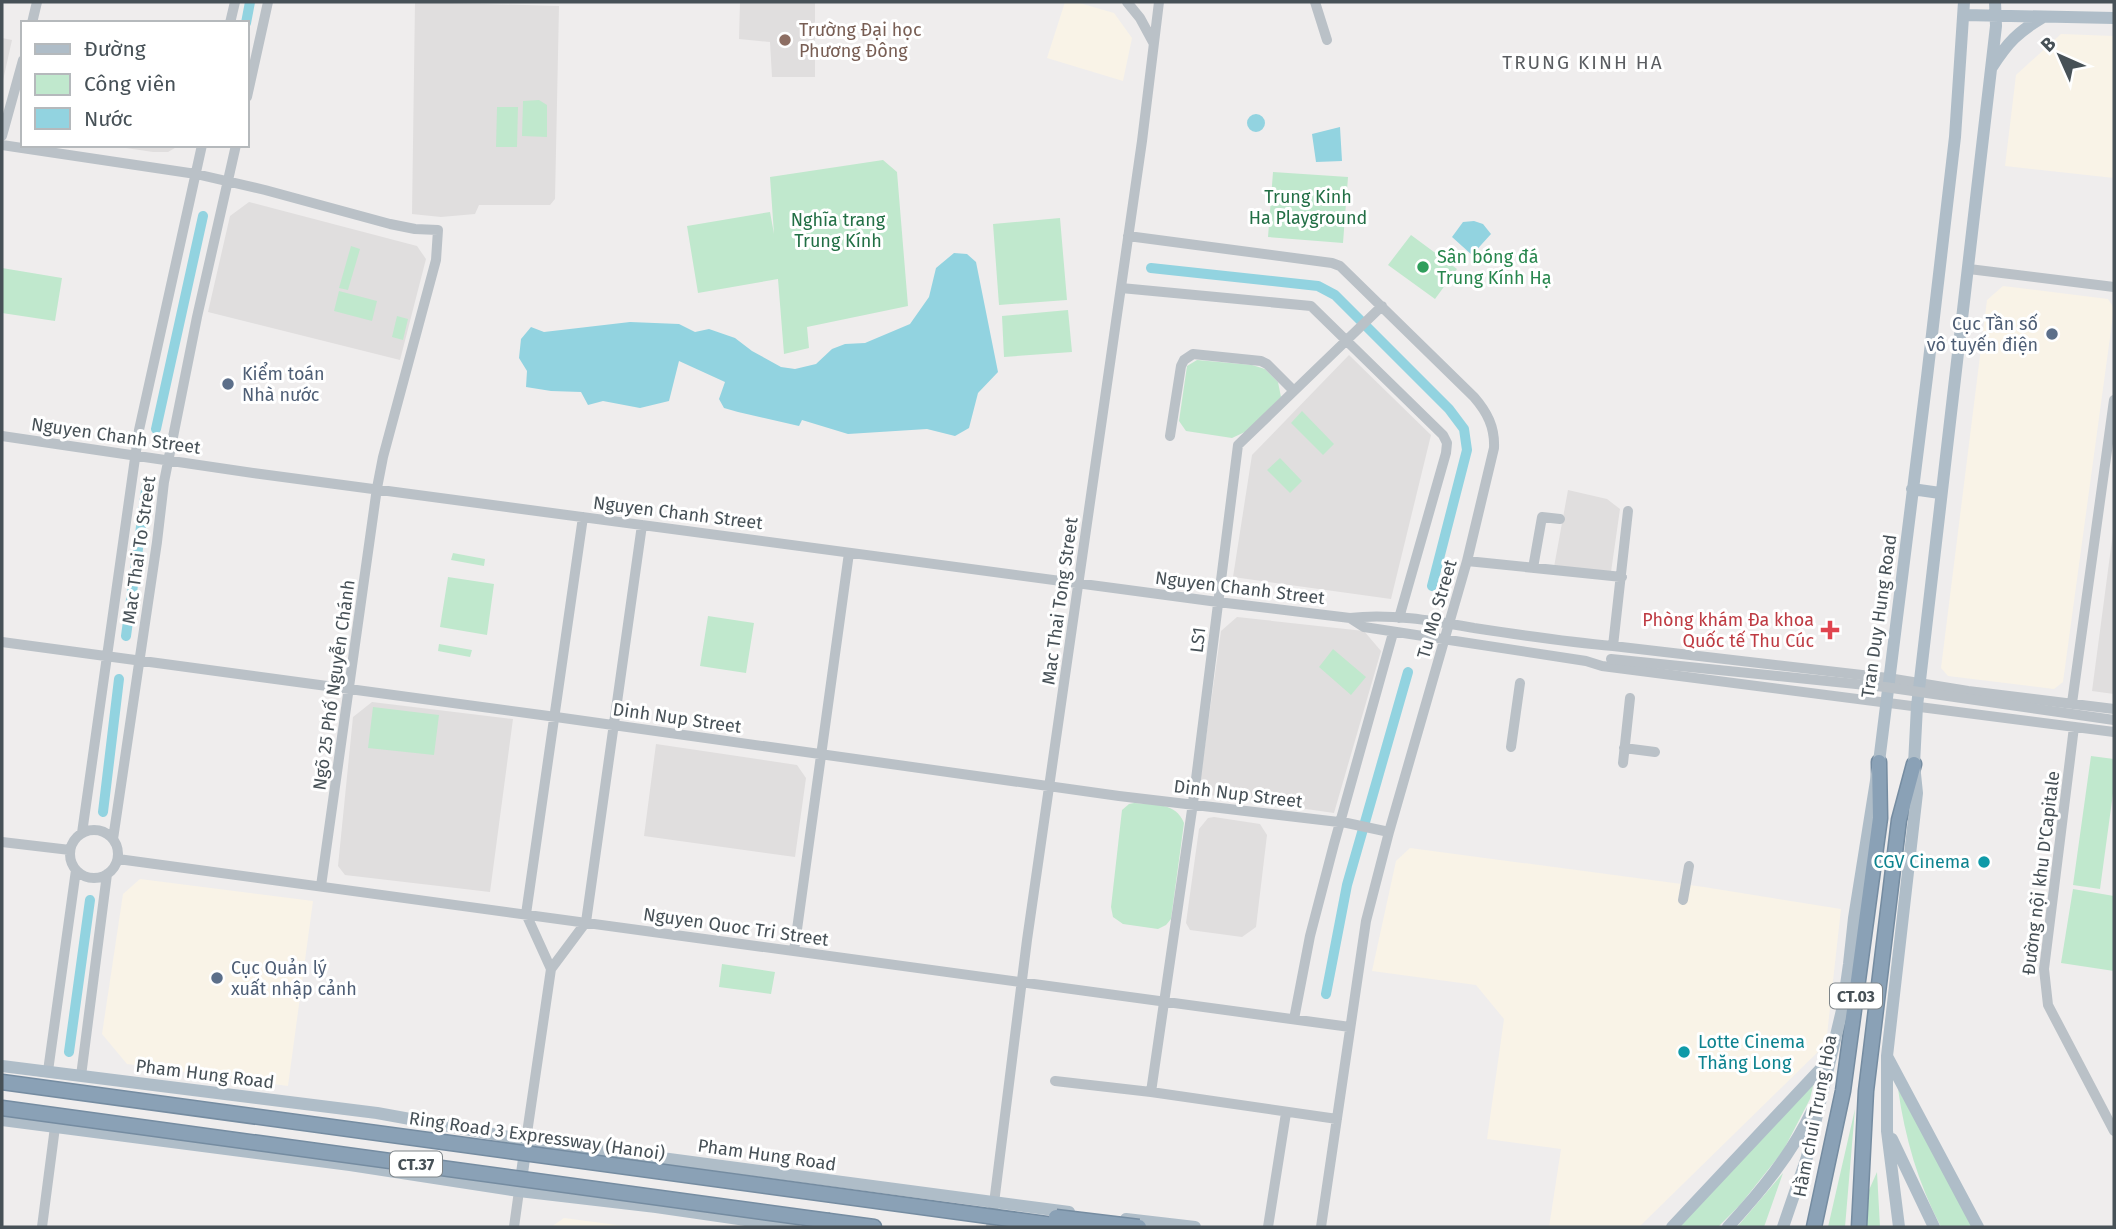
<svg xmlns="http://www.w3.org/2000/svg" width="2116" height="1229" viewBox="0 0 2116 1229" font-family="'Fira Sans',sans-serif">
	<rect width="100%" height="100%" fill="#efeded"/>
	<path fill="#f9f3e7" d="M1065,2H1076L1114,13L1132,38L1123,81L1047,58Z
		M2061,34L2114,36V178L2005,166L2016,75Z
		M2003,286L2108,299L2114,308L2063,682L2054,689L1948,676L1941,668L1987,300Z
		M1410,848L1704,887L1841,909L1826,1044L1639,1227H1549L1561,1149L1487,1139L1504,1019L1476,985L1372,971L1396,861Z
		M140,879L313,901L288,1086L127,1064L102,1034L123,894Z
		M564,1218L632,1227H551Z"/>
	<path fill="#e0dede" d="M415,2L559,6L555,199L550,205H479L475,214L441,217L412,214Z
		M740,2H815V77H772L770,42L739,39Z
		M2,38L12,40L2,85Z
		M106,145H180L168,152H153Z
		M249,202L417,246L426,259L400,360L208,312L230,216Z
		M1349,355L1431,435L1391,599L1233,577L1252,455Z
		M1568,490L1607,499L1620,509L1611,572L1554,567Z
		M2114,525V694L2092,691Z
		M1237,617L1364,631L1381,651L1334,813L1210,795L1200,781L1221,631Z
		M372,702L513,719L490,892L345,875L338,866L353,717Z
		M656,744L797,765L806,778L795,857L644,836Z
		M1214,817L1260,824L1267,835L1256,927L1242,937L1190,930L1186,923L1199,829L1208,818Z"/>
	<path fill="#c0e8cd" d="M523,101L539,100L547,105V137L522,136Z
		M497,107H518L517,147H496Z
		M883,160L897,172L908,306L807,327L809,348L784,354L778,279L698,293L687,226L770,212L774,234L770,177Z
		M1273,172L1348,177L1343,243L1268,237Z
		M1060,218L1067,300L999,305L993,224Z
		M1411,235L1457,269L1435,299L1388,265Z
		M351,246L360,249L348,290L339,288Z
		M2,268L62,278L55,321L2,313Z
		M339,291L377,301L372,321L334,311Z
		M1068,310L1072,352L1004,357L1002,316Z
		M397,316L408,319L403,340L392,337Z
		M1197,360L1252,365L1265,369L1278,382L1281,397L1247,431L1232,438L1186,431L1179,421L1187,366Z
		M1302,411L1334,444L1323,455L1291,423Z
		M1280,458L1302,481L1290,493L1267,470Z
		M453,553L485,559L484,566L451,560Z
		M448,577L494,584L487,635L440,627Z
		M708,616L754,623L746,673L700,666Z
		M439,644L472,650L470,657L438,651Z
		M1333,649L1366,677L1351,695L1319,667Z
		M373,707L439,715L434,755L368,748Z
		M2091,756L2114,759V786L2100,889L2073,885Z
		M1134,803C1154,805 1176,802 1184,823L1171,919L1166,925L1158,929L1123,924L1113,917L1111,907L1122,810L1129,804Z
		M2073,889L2114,896V971L2061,963Z
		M722,964L775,972L771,994L719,987Z
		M1814,1082L1810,1099L1783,1151L1740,1205L1718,1227H1679Z
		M1898,1089L1975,1227H1941C1918,1183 1905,1138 1898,1089Z
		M1855,1109L1845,1227H1828Z
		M1877,1172L1880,1227H1866L1869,1190Z
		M1783,1173L1764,1227H1737Z"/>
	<path fill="#92d3e0" d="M1247 123a9 9 0 1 1 18 0a9 9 0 1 1-18 0Z
		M1340,127L1342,161L1316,162L1312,134Z
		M1474,221L1483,224L1491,234L1472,255L1452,237L1463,222Z
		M954,253L967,254L976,262L998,372L978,393L969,428L955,436L927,429L848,434L802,420L799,426L738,412L724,408L719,399L725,382L679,361L669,401L640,408L603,401L588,405L581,392L551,391L526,387L527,371L519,358L521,339L531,327L544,332L630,322L679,324L695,332L709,329L735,338L752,351L781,367L795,369L816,364L832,349L845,344L865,343L910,324L929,297L936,268Z"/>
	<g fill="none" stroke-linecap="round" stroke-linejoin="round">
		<path stroke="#92d3e0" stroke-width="10" d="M246,23L250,2
			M1151,268L1318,286L1335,295L1449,409L1464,429L1467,450L1432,586
			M156,429L203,216
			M126,636L147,483
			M103,812L119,679
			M1326,994L1347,885L1408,672
			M69,1052L90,900"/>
		<g stroke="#758ca1" stroke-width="17">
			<path id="highway" d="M829,1221L874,1227
				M1814,1227L1843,1091L1880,818L1879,762
				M1859,1227L1866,1091L1899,820L1914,764"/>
		</g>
		<path stroke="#bac1c7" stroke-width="10" d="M1127,2L1140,18L1153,42
			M1315,2L1327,40
			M32,23L37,2
			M230,23L235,2
			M247,97L268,2
			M2,136L23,60
			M2,145L196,174L265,190L390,224L415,229L438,230L436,260L383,457L377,488L321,886
			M1128,236L1332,263L1340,266L1474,397C1487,412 1495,427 1494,448L1467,561L1389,832L1366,921L1321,1227
			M1969,269L2114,287
			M1121,288L1311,306L1443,435L1447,443L1446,453L1399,618
			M2,436L253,473L1218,602L1350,618C1390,613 1434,621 1474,628C1520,635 1567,642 1613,646L1888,678L1968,691L2114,709
			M1170,436L1181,366L1184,360L1193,354L1261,361L1267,364L1294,391
			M1467,561L1622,577
			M1533,568L1542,517L1560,519
			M1350,618L1364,627L1586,661L1602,666L2114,732
			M2,642L556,717L1119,796L1347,823L1389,832
			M1613,646L1628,511
			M2072,703L2114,400
			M2074,727L2044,969L2048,1005L2114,1131
			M1511,747L1520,683
			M1624,748L1655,752
			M1623,763L1630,698
			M70 854a24 24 0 1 1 48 0a24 24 0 1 1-48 0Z
			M82,833L139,430L202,145
			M113,839L157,542L164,482L197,317L236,145
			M2,842L70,850
			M118,859L1350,1027
			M1683,900L1689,866
			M794,951L849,553
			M551,969L526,914L583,517
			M1294,1019L1310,936L1334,844L1393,633
			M48,1071L76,870
			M81,1076L107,874
			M1055,1081L1151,1092L1337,1119
			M1151,1092L1193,803L1238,445L1382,306
			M526,1140L551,969L586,922L642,525
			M42,1227L55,1127
			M514,1227L519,1191
			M991,1227L1027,940L1142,141L1159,2
			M1268,1227L1286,1113"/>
		<path stroke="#afbdc8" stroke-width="12" d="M1964,15L2114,18
			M1992,67C2008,42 2018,32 2043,17
			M1912,489L1940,493
			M1888,1058L1978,1227
			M2,1066L377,1113L526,1140L1069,1212
			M2,1120L350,1165L519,1191L656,1207L794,1227
			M1892,1139L1934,1227
			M520,1188L526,1144
			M1126,1219L1195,1227
			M1672,1227L1828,1061
			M1728,1227C1761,1191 1791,1155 1812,1111
			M1783,1227L1807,1157L1843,1006L1849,964L1854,918L1879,762L1927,377L1955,137L1964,2
			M1899,1227L1887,1131V1056L1917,793L1914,764L1917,706L1996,26L1995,2"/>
		<use href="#highway" stroke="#8aa1b6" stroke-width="14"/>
		<g stroke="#758ca1" stroke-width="17" stroke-linecap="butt">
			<path id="highway-bridge" d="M2,1082L1068,1227
				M2,1108L829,1221
				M1056,1217L1139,1227"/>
		</g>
		<path stroke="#bac1c7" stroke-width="10" d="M1611,659L1885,687L2114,720"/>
		<use href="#highway-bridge" stroke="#8aa1b6" stroke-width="14"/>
	</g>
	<circle fill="#8d6e63" stroke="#fff" stroke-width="2.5" cx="785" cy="40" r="7"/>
	<circle fill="#2e9e5b" stroke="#fff" stroke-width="2.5" cx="1423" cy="267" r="7"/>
	<g fill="#5c6f8a" stroke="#fff" stroke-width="2.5">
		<circle cx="2052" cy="334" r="7"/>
		<circle cx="228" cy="384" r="7"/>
		<circle cx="217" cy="978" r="7"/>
	</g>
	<path fill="#e0444e" stroke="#fff" stroke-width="2.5" d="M1826.5 619.5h7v7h7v7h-7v7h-7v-7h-7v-7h7z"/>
	<g fill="#0f9aa8" stroke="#fff" stroke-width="2.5">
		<circle cx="1984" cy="862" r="7"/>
		<circle cx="1684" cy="1052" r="7"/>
	</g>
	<g text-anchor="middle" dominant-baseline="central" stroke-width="6" stroke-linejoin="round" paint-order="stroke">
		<g fill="#fff" stroke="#7e8589" stroke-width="2">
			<rect x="1830" y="983.5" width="52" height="25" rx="5"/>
			<rect x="390" y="1151.5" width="52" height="25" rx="5"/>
		</g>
		<g font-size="16" font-weight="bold" fill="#475157">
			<text x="1856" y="996">CT.03</text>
			<text x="416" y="1164">CT.37</text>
		</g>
		<g font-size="18" fill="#785e54" stroke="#fff" text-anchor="start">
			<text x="799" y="30">Trường Đại học<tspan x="799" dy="21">Phương Đông</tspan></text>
		</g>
		<g font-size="18" fill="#226f45" stroke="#fff">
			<text x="1308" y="197">Trung Kinh<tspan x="1308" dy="21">Ha Playground</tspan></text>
			<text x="838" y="220">Nghĩa trang<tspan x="838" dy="21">Trung Kính</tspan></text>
		</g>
		<g font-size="18" fill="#27864d" stroke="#fff" text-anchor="start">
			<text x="1437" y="257">Sân bóng đá<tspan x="1437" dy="21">Trung Kính Hạ</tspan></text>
		</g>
		<g font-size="18" fill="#4e5e75" stroke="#fff" text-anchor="start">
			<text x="2038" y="324" text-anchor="end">Cục Tần số<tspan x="2038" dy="21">vô tuyến điện</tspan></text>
			<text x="242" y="374">Kiểm toán<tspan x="242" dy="21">Nhà nước</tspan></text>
			<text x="231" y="968">Cục Quản lý<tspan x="231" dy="21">xuất nhập cảnh</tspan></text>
		</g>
		<g font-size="18" fill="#475157" stroke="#fff">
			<text transform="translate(116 436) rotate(8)">Nguyen Chanh Street</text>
			<text transform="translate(678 513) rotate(7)">Nguyen Chanh Street</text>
			<text transform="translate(139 550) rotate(-82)">Mac Thai To Street</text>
			<text transform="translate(1240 588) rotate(7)">Nguyen Chanh Street</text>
			<text transform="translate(1060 601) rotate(-82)">Mac Thai Tong Street</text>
			<text transform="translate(1437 609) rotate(-74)">Tu Mo Street</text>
			<text transform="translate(1879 616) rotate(-82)">Tran Duy Hung Road</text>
			<text transform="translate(1198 640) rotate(-83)">LS1</text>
			<text transform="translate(334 685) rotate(-82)">Ngõ 25 Phố Nguyễn Chánh</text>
			<text transform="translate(677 718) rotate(8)">Dinh Nup Street</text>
			<text transform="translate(1238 794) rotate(7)">Dinh Nup Street</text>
			<text transform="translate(2041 873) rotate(-83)">Đường nội khu D'Capitale</text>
			<text transform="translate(736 927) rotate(8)">Nguyen Quoc Tri Street</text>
			<text transform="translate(205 1074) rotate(7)">Pham Hung Road</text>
			<text transform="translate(1815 1116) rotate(-79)">Hầm chui Trung Hòa</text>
			<text transform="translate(537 1136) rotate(8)">Ring Road 3 Expressway (Hanoi)</text>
			<text transform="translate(767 1155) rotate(8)">Pham Hung Road</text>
		</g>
		<g font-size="18" fill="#be3a42" stroke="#fff" text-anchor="end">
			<text x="1814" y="620">Phòng khám Đa khoa<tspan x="1814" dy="21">Quốc tế Thu Cúc</tspan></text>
		</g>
		<g font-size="18" fill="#0d838f" stroke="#fff" text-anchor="end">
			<text x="1970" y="862">CGV Cinema</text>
			<text x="1698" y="1042" text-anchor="start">Lotte Cinema<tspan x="1698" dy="21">Thăng Long</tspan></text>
		</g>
		<g font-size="19" letter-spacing="2" fill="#5a5d61" stroke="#fff">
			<text x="1583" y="62">TRUNG KINH HA</text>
		</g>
	</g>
	<rect width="2116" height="1229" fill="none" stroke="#475157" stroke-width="7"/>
	<rect x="21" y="21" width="228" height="126" fill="#ffffff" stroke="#b5b9bc" stroke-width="2"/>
	<rect x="35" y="44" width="35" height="10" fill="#afbdc8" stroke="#b5b9bc" stroke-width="2"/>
	<text x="84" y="56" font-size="21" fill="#475157">Đường</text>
	<rect x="35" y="74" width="35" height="21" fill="#c0e8cd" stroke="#b5b9bc" stroke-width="2"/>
	<text x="84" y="91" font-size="21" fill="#475157">Công viên</text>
	<rect x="35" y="108" width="35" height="21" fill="#92d3e0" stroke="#b5b9bc" stroke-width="2"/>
	<text x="84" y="126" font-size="21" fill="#475157">Nước</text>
	<g transform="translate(2060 56) rotate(315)" stroke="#ffffff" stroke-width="5" paint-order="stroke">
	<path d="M0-5L12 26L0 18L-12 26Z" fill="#475157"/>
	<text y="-10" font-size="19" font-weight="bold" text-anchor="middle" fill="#475157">B</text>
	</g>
</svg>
